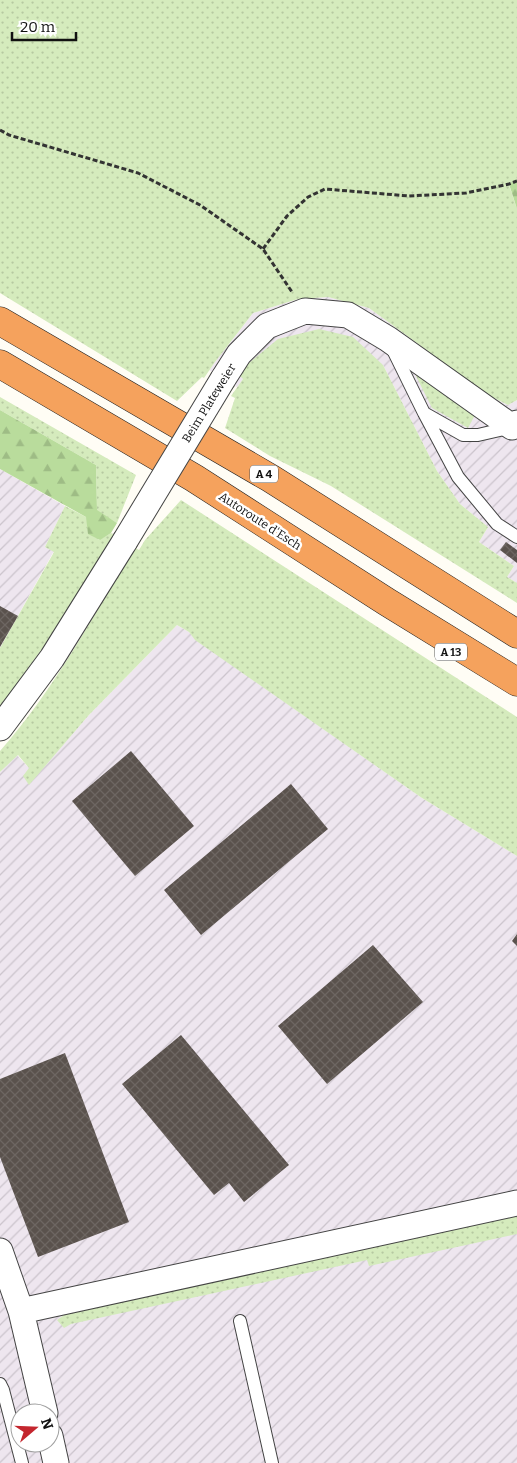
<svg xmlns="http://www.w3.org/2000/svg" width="517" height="1463" viewBox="0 0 517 1463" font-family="Bitter,serif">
	<defs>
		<pattern id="industrial-furrows" width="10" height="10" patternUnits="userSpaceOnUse" patternTransform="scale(1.25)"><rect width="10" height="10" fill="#eee6ef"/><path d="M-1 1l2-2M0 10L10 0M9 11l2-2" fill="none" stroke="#cbc4cc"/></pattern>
		<pattern id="grass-dots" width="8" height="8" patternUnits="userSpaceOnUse" patternTransform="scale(1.25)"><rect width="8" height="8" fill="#d5ebbd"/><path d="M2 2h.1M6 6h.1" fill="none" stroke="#b6c8a1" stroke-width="1.8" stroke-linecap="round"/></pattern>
		<pattern id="forest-firs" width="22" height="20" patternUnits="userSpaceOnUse" patternTransform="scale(1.25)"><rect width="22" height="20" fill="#b9dc9c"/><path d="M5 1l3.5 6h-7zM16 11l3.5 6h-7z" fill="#9ebc85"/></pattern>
		<pattern id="building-cross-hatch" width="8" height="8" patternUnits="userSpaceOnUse" patternTransform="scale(1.25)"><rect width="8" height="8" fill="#5a524d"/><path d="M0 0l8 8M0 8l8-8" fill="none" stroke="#6d6662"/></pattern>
	</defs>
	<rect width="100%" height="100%" fill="#fffdf5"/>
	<path fill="url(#industrial-furrows)" fill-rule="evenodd" d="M328,297L369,308L488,395L508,405L517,400V583L507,577L514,566L479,542L488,527L460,504L437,471L383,365L239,376L244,378L237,387L209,370L253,313L298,299Z
		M0,469L65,506L45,547L54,551L0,648Z
		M177,625L189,632L196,640L422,798L517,856V1463H0V772L17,755L29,768V784L88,716ZM20,1413H50V1443H20Z"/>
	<path fill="url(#grass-dots)" d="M0,0H517V181L509,185L517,209V400L508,405L488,395L369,308L328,297L298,299L253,313L215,362L204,378L202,377L177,401L0,293Z
		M319,329L353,337L383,365L437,471L460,504L488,527L479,542L514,566L507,577L517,583V603L331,486L270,456L225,428L235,398L231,396L243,379L239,375L249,363L278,339Z
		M414,372L475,415L468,428L432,408Z
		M0,397L136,475L117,523L97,511L96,465L0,410Z
		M181,500L517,717V856L422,798L195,640L189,632L177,625L88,716L29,785L23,776L29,768L18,755L0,772V751C54,690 93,617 134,547L139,550L145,540Z
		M65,506L86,517L99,540L111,533L115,535L42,649L0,707V648L54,552L45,547Z
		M517,1216V1234L369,1266L367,1260L71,1324L64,1328L57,1320L67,1313Z"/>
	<path fill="url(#forest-firs)" d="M517,181V209L509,184Z
		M0,410L96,465L97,510L117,523L111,533L100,540L88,534L86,517L0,469Z"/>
	<path fill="url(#building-cross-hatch)" d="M506,542L517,550V563L500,550Z
		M0,606L18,616L0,647Z
		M131,751L194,826L135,876L72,801Z
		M291,784L328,829L201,935L164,890Z
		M517,934V946L512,941Z
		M373,945L423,1002L327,1084L278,1026Z
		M181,1035L289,1165L244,1202L229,1183L214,1195L122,1084Z
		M65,1053L129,1222L38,1257L0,1157V1079Z"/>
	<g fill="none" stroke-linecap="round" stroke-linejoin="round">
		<g stroke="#444" stroke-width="14">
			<path id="service" d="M392,348L424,413
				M512,427L478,435H463L424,413L458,477L497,524L517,537
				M240,1321L272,1463
				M0,1384L3,1390L22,1463"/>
		</g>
		<g stroke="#444" stroke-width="27">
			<path id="minor" d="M223,379L239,354L267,326L305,311L348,315L388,339L512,427L517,423
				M0,728L52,658L125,541
				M0,1251L21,1311L45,1413
				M21,1311L517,1203
				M50,1436L56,1463"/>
		</g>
		<g stroke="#222" stroke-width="29">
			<path id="motorway" d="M0,321L270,478L517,634
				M0,364L194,478L387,602L517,682"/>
		</g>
		<path stroke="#333" stroke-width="3" stroke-dasharray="5 2.5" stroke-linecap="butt" d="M0,130L9,135L138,173L200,205L263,249L292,292
			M263,249L287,216L308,197L325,189L409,196L466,193L509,184L517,181"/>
		<use href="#service" stroke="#fff" stroke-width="12"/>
		<use href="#minor" stroke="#fff" stroke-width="25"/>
		<use href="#motorway" stroke="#f5a25d" stroke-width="28"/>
		<g stroke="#444" stroke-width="27" stroke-linecap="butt">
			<path id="minor-bridge" d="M125,541L223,379"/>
		</g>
		<use href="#minor-bridge" stroke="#fff" stroke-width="25"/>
	</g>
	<g text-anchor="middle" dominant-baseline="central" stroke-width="5" stroke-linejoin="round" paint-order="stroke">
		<g fill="#fff" stroke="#585858" stroke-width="1">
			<rect x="250" y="465.5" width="28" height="17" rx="4"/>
			<rect x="435" y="643.5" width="32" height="17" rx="4"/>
		</g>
		<g font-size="11" font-weight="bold" fill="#111">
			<text x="264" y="474">A 4</text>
			<text x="451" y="652">A 13</text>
		</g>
		<g font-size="12" fill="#111" stroke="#fff">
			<text transform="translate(209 403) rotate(-58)">Beim Plateweier</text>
			<text transform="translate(260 521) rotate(33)">Autoroute d'Esch</text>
		</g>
	</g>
	<g transform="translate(35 1428) rotate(71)"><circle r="24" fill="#ffffff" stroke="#a0a0a0"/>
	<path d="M0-4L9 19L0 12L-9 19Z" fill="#c4262e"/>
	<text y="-8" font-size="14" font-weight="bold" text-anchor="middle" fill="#111111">N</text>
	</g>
	<path d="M12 32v8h64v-8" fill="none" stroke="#111111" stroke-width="2.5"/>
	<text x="20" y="32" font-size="15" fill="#111111" stroke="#ffffff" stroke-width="4" paint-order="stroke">20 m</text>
</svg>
